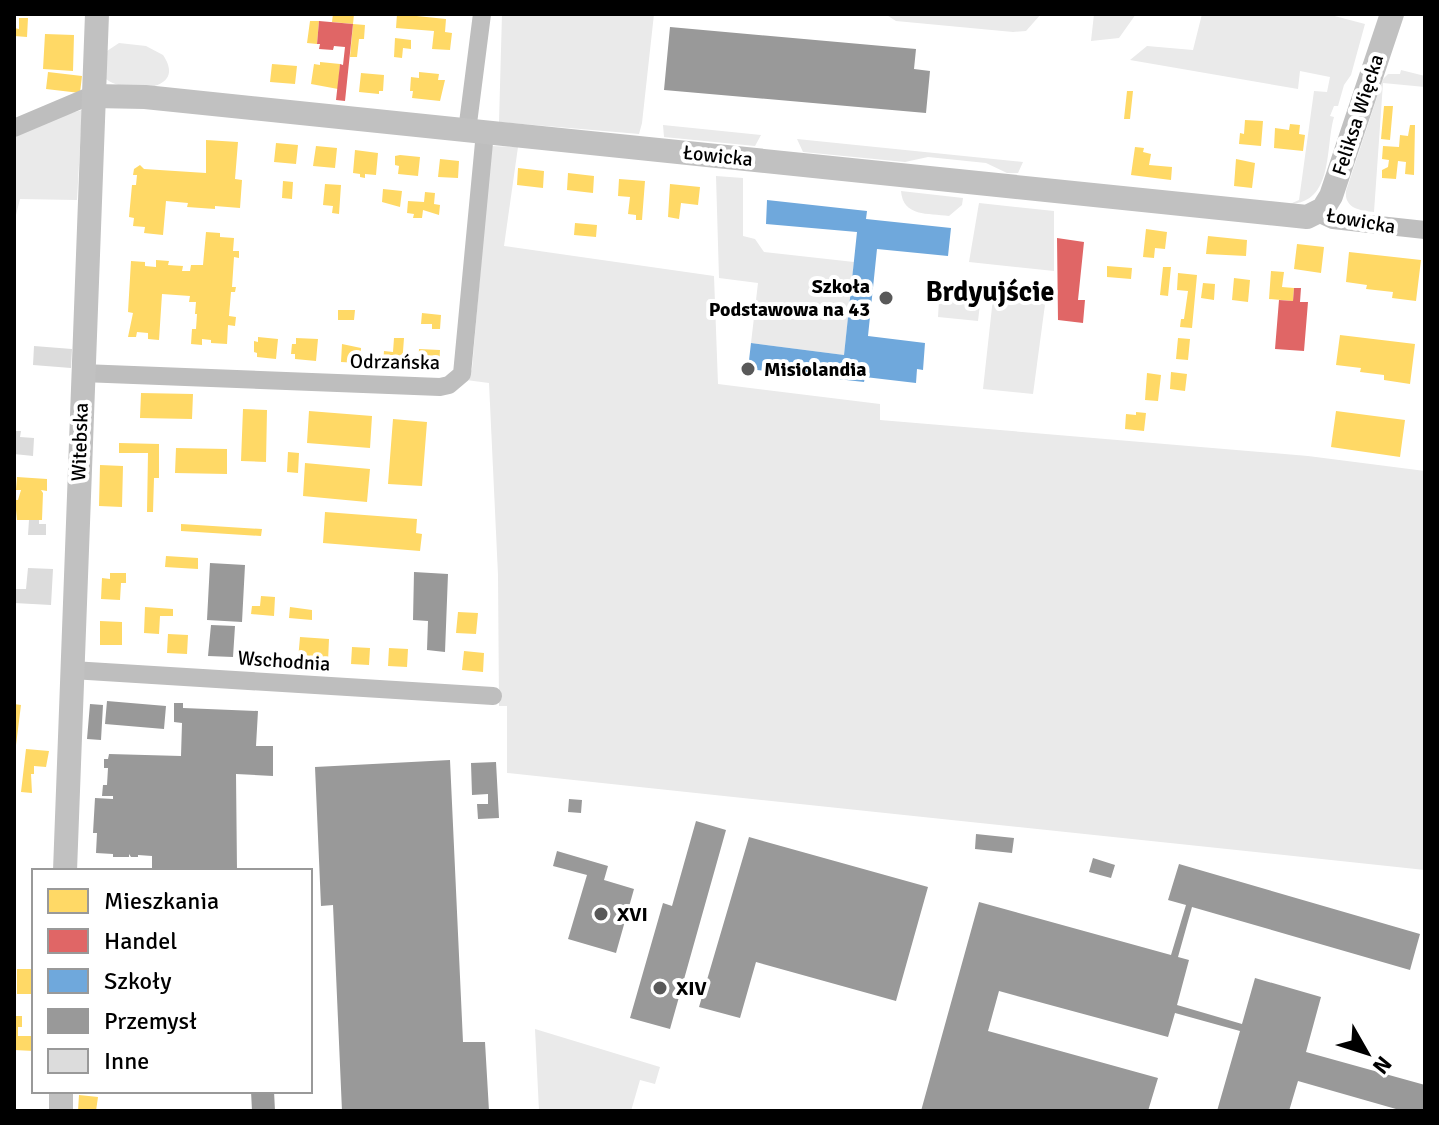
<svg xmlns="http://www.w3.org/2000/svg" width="1439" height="1125" viewBox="0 0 1439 1125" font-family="Signika,sans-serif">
	<rect width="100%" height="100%" fill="#fff"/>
	<path fill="#eaeaea" d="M502,14H654L642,123L639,134L499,122Z
		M885,14H1041L1026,31L1013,32L896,21Z
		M1094,14H1136L1119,38L1091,41Z
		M1202,14H1327L1365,24L1351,75L1344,85L1338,106H1334L1330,116L1334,117C1325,148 1334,202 1290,204L1299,200L1314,91L1327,92L1330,77L1300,71L1298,89L1130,60L1147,46L1193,50Z
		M119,43L146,46L163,55C189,93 124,94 106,79L107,51Z
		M1401,70L1425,76V87L1383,83L1374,212C1360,211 1344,208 1346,191L1383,79L1388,74H1400Z
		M82,110L77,200L20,199L14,223V135L35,123Z
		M663,125L761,135L755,146L664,137Z
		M797,139L1023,162L1018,173H1007L986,163L928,157L905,162L803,152Z
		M491,146L518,147L504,246L714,276L718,384L880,404V420L1308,456L1425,471V870L507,773V706H499L498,575L489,383L466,380L472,369Z
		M716,176L743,178V236L755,239L764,252L854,262L844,355L751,343L758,283L719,278Z
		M901,191L963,198L962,205L949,216C928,213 903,217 901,191Z
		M979,203L1054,211V271L969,262Z
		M994,289L1046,297L1033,394L983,389Z
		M939,300L980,304L978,321L938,317Z
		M535,1029L660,1067L655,1084L640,1080L631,1111H539Z"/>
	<path fill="#ffd966" d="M333,14H354L353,24L332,22Z
		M397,14L446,19L445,32L452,33L450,50L432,49L434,31L396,28Z
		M19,18H28L27,37L14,36V28L19,29Z
		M310,21H319L317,44L307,43Z
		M353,24L365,25L364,39H359L357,57H350Z
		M45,34L74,35L73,71L43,69Z
		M395,38L411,40V49L403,48L402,58L394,57Z
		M320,62L340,64L338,89L311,84L314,64L320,65Z
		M272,64L297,66L295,84L270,82Z
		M48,72L82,76L80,93L46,89Z
		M419,72L439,74L438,80H445L440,101L412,98L413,91H410L411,77L419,78Z
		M361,73L384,75L383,91H379V94L359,92Z
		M1127,91H1133L1130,119H1124Z
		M1384,106H1393L1390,140L1381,139Z
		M1245,120L1263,121L1261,146L1239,144L1240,133L1244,134Z
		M1290,124L1300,125L1299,134L1305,135L1303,151L1274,148L1275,128L1289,130Z
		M1410,125H1415L1414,175L1405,174L1406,162L1398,161L1396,179L1382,178V170L1388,167L1389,160L1382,159L1383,146L1399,147L1400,135L1408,136Z
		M206,140L238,142L235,179L242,180L240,208L215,206V209L187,207L188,203L166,201L163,235L144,233L145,227L133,226L134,218L129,217L132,185H136L137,175H133L134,169L140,165L144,169L206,173Z
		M276,143L298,145L296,164L274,162Z
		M316,146L337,148L335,168L313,166Z
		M1135,147L1144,148L1143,152L1151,154L1149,165L1172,167L1171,180L1131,175Z
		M355,150L378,153L376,175L365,174V178L360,177V174L353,173Z
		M400,155L420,157L418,176L398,174L399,166L395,165V156Z
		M440,159L459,161L458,178L438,177Z
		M1236,159L1255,163L1252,188L1234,186Z
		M518,168L544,171L543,188L517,185Z
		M568,173L594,176L593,193L567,190Z
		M619,179L645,181L642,220H636V215L628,214L630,197L618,196Z
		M283,181L293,182L292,199L282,198Z
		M325,184L341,185L339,214L332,213L333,206L323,205Z
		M670,184L700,187L698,205L681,203L679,219L668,217Z
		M383,189L402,191L400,207L382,202Z
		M425,192L435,193L434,204L440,205L439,215L423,210L422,218H413L414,214L407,213L408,201L424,202Z
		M575,223L597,225L596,237L574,235Z
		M1146,229L1167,232L1165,249L1155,248L1154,258L1143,257Z
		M206,232L220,233V237L234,238L233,251H239V258L234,257L232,287H236L235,292H231L229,316L236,317L235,326L228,325L227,344L211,343V340L202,339V345L191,344L192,329H196L197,314H195L196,302H189L190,296L162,294L159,340L148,339V333L137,332L136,337H128L133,313L128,312L131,261L145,262V266L156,267V260L169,261L168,265L183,266L182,271H190L191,265H203Z
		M1208,236L1247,240L1246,256L1206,254Z
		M1297,244L1324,247L1321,273L1294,269Z
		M1349,252L1421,260L1416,301L1392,298L1393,292L1366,289L1367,285L1346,282Z
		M1107,266L1132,268L1131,279L1107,277Z
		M1163,267H1171L1168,296L1160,295Z
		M1271,271L1284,272L1282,287L1294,288L1293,301L1269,299Z
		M1178,273L1197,275L1192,328L1180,327L1181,319H1184L1188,291L1177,290Z
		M1234,278L1250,280L1248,302L1232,300Z
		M1203,283L1215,284L1214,300L1201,298Z
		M338,310H355L354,320H338Z
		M422,313L441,315L440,329H432V324H421Z
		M1340,335L1415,344L1410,384L1384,380V375L1360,372L1361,368L1336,365Z
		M258,337L278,339L276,359L257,357V353L254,352V341L258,342Z
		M296,338L318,339L316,361L295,359V354H291L292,344H296Z
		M394,338H404L402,365L383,364L384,351L393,352Z
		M1178,338L1190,339L1188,360L1176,359Z
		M342,344L361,348L360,363L341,362Z
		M419,349L440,350L439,368L418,366Z
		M1171,372L1187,374L1185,391L1170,389Z
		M1147,373L1161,375L1158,401L1145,400Z
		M141,393L193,394L192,419L140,418Z
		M243,409L267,410L266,462L241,461Z
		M309,411L372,416L370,448L307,443Z
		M1336,411L1405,420L1400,457L1331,447Z
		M1136,412L1146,413L1144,431L1125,429L1126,414L1136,415Z
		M393,419L427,422L422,486L388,484Z
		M119,443L159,444V478H154L153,512H147L148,453H119Z
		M176,448L227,449V474L175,473Z
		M288,452L299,453L298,473L287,472Z
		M305,463L370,469L367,502L303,496Z
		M100,465L123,466L122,507L99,506Z
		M17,477L47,479V491L41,490L43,493L42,520H17L15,500H18L21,490H16Z
		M325,512L417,519L416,533L422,534L420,551L323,543Z
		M181,524L262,529L261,536L181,531Z
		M166,556L198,558V569L165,567Z
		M110,573H126V583H121L120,600L101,599L102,578L110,579Z
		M261,596L275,597L274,616L251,614L252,606H260Z
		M145,607L173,609V616H160L159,634L144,633Z
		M290,607L312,610V620L289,618Z
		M458,612L478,613L476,634L456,633Z
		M100,621L122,622V645H100Z
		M168,634L188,635L187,654L167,653Z
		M300,637L329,639L328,662L298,660Z
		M352,647L370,648L369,665L351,664Z
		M389,648L408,649L407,667L388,666Z
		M464,651L484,653L483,672L462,670Z
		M14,704L21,705L16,745H14Z
		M26,749L49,751L46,767L34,766V774H31L32,793L21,792Z
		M17,969H34V994H17Z
		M14,1016H22V1027H18V1036H34V1051L14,1050Z
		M79,1095L98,1097L96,1111H78Z"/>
	<path fill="#e06666" d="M319,21L353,24L345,101L336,100L340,64L343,65L345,47L334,46L333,50L319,49L320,44H317Z
		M1057,238L1084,242L1078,300H1085L1083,323L1058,320Z
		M1294,288H1301L1300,302H1308L1304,351L1275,349L1279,300L1293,301Z"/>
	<path fill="#6fa8dc" d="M767,200L867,211L866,219L951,228L948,256L877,249L868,336L925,343L923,370L917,369L916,383L865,377L864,382L748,369L751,343L844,355L857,232L766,224Z"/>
	<path fill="#999" d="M670,27L916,49L914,69L930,71L926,113L664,90Z
		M210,563L245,565L242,622L207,620Z
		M414,572L448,574L445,652L427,650L428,621L413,620Z
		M211,625L235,626L233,657L208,656Z
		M107,701L166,706L164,729L105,724Z
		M174,703H183V708L258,711L256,746H273V776L236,774L237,871H152V856L138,855V857H131L129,854V857H113V854L96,853L97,833H93L95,798L113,799V796H102L103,785H107L108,768H104V759H108L109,754L181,756L182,723L174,722Z
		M90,704L103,705L101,740L87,739Z
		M450,760L463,1042H485L489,1111H342L333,905L321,906L315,767Z
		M496,762L499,818L478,819L477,804H488V794L472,795L471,763Z
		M569,799L582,800L581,813L568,812Z
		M696,821L726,830L670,1029L630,1018L663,903L672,906Z
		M976,834L1014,838L1012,853L975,849Z
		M749,837L928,887L896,1001L756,962L740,1018L699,1007Z
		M557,851L608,866L604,880L634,889L616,953L568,939L587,875L553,866Z
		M1093,858L1115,865L1111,878L1089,872Z
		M1179,864L1420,934L1410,970L1192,907L1178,957L1189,960L1177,1005L1242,1024L1255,978L1321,997L1306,1052L1425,1085L1423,1111H1403L1298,1081L1289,1111H1217L1240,1031L1175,1013L1168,1037L999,991L988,1031L1158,1078L1148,1111H921L979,902L1171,955L1186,905L1168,900Z
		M251,1091H274L275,1111H252Z"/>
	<path fill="#dcdcdc" d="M34,346L72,349L71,368L33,365Z
		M14,431H21L20,437L34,438L33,456L14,454Z
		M29,520H39V524H46V535H28Z
		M28,568L53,569L51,605L14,603V589H26Z"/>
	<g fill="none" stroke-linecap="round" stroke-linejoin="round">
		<path stroke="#bebebe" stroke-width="18" d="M14,128L85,98L94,96
			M467,131L482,14
			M1318,213L1333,220L1425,230
			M82,373L440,387L449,385L462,374L485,132
			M72,670L493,696"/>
		<path stroke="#c1c1c1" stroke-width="24" d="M94,96L145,97L1307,217L1323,209L1331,196L1392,14
			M65,871L97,14
			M61,1091V1111"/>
	</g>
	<g fill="#595959" stroke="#fff" stroke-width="3">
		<circle cx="886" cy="298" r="8"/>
		<circle cx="748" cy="369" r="8"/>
		<circle cx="601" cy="914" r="8"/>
		<circle cx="660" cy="988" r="8"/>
	</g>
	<g text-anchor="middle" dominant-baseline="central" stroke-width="8" stroke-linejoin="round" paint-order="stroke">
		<g font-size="20" fill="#000" stroke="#fff">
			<text transform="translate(1358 115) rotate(-72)">Feliksa Więcka</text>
			<text transform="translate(718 156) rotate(6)">Łowicka</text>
			<text transform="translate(1361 221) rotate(10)">Łowicka</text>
			<text transform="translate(395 362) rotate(1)">Odrzańska</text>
			<text transform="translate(80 442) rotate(-88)">Witebska</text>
			<text transform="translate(284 661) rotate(4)">Wschodnia</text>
		</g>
		<g font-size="20" font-weight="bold" fill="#000" stroke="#fff" text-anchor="start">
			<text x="870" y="286" text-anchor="end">Szkoła<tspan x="870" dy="23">Podstawowa na 43</tspan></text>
			<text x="764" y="369">Misiolandia</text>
			<text x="617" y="914">XVI</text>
			<text x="676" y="988">XIV</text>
		</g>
		<g font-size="28" font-weight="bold" fill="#000" stroke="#fff">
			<text x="990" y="292">Brdyujście</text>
		</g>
	</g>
	<rect width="1439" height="1125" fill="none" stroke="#000000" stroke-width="32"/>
	<rect x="32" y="869" width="280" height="224" fill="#ffffff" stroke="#999999" stroke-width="2"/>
	<rect x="48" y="889" width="40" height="24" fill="#ffd966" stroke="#999999" stroke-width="2"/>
	<text x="104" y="909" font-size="24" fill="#000000">Mieszkania</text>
	<rect x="48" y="929" width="40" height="24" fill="#e06666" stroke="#999999" stroke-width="2"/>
	<text x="104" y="949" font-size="24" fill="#000000">Handel</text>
	<rect x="48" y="969" width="40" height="24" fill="#6fa8dc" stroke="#999999" stroke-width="2"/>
	<text x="104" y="989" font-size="24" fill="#000000">Szkoły</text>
	<rect x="48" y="1009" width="40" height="24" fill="#999999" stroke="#999999" stroke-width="2"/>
	<text x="104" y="1029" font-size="24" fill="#000000">Przemysł</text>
	<rect x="48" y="1049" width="40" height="24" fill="#dcdcdc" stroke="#999999" stroke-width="2"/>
	<text x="104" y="1069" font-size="24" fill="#000000">Inne</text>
	<g transform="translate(1367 1053) rotate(129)" stroke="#ffffff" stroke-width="6" paint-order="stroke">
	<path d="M0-6L14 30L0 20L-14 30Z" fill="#000000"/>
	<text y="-12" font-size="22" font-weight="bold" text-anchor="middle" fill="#000000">N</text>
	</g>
</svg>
